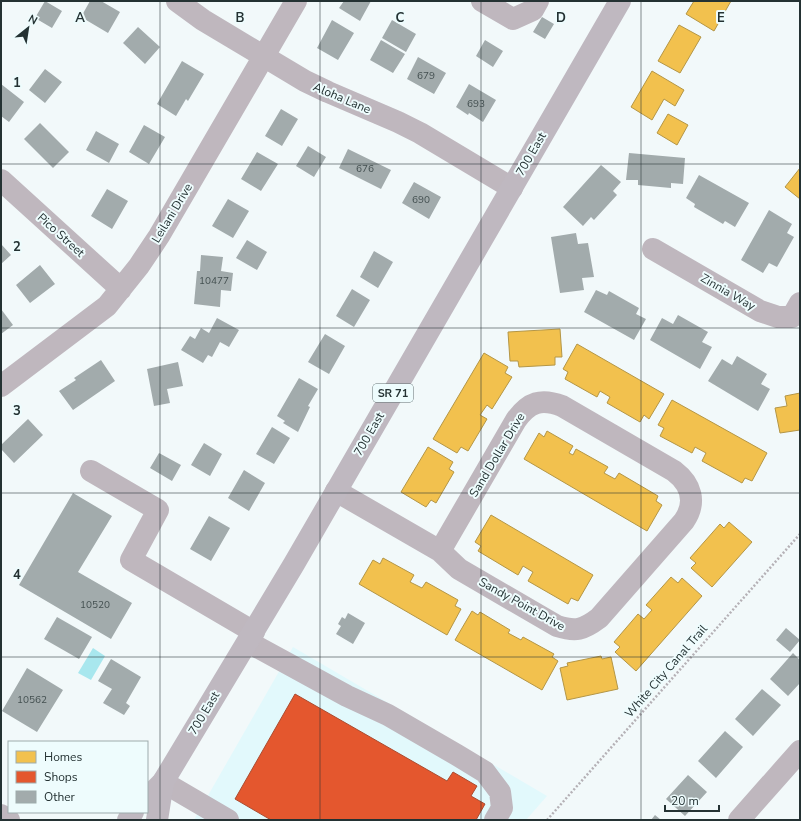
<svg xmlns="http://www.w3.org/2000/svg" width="801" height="821" viewBox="0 0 801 821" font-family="'Nunito Sans',sans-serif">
	<rect width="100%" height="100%" fill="#f2f9fa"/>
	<path fill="#e2f9fc" d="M293,647L547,796L526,820H194Z"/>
	<path fill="#a8e7ee" d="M93,648L105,656L91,680L78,673Z"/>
	<path fill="#f2c14e" stroke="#b49646" d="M694,1H731L714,31L686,14Z
		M679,25L701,37L680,73L658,61Z
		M652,71L684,90L675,106L664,99L652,120L631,107Z
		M668,114L688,125L677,145L657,133Z
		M800,168V199L785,187Z
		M560,329L562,357H555V365L519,367L518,361H510L508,332Z
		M577,344L664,394L649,419L644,415L640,422L607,403L610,397L600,391L597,397L565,379L568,372L563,369Z
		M484,353L508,367L505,373L512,377L492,409L487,405L480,415L487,419L468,451L461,447L457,453L433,439Z
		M800,393V430L780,433L775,408L787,406L785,396Z
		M672,400L767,453L752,481L745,478L742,483L702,461L706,453L695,447L692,453L660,436L664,428L658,425Z
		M547,431L573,446L569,453L573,455L576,449L608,467L604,473L615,479L619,473L658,496L656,501L662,505L647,531L524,459L539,433L544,437Z
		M428,447L453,462L449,469L454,472L436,503L431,500L426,507L401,492Z
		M491,515L593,575L578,601L571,598L568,604L528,581L533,572L523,566L518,575L478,551L481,546L475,542Z
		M729,522L752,542L712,587L691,568L696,563L690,558L720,524L724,528Z
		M383,558L414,575L410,582L422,588L426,582L458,600L455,606L461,609L447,635L359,584L373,560L380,564Z
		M671,577L678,583L682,578L702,596L636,671L615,652L620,647L614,642L638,614L644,619L652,610L646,605Z
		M472,611L478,615L480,612L510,630L508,633L521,640L523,637L554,654L552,657L558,661L542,690L455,640Z
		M601,656L602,659L611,657L618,689L567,700L560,668L568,666L567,663Z"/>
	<path fill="#e4572e" stroke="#aa4c30" d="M295,694L447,781L453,772L477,786L471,796L485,804L476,820H271L235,799Z"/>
	<path fill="#a2abac" d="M45,1L62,11L52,28L35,18Z
		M90,1H101L120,12L108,33L81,17Z
		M344,1H371L360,21L339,8Z
		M542,17L554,24L545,39L533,32Z
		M332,20L354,33L338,60L317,48Z
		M392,20L416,34L406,52L382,38Z
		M138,27L160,47L145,64L123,43Z
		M381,40L405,54L393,73L370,60Z
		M485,40L503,51L493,67L476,56Z
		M418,57L446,73L434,94L407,79Z
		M182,61L204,74L188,101L186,99L176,116L157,104Z
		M45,69L62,82L45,103L29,90Z
		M1,84L24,102L9,122L1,116Z
		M469,84L496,100L483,122L469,113L468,115L456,107Z
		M281,109L298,119L282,146L265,136Z
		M40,123L69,152L53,168L24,139Z
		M144,125L165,137L149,164L129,152Z
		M96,131L119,144L109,163L86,150Z
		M308,146L326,157L314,177L296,166Z
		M348,149L391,170L381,189L339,168Z
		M257,152L278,164L261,191L241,179Z
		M629,153L685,158L683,184L671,183V188L638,185V180H626Z
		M601,165L621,182L613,191L617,195L594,220L591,217L583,226L563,207Z
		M699,175L749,203L735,227L725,221L723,224L694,207L695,204L686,198Z
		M414,182L441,197L429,219L402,203Z
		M107,189L128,201L112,229L91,216Z
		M228,199L249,211L233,238L212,226Z
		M769,210L792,224L787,233L794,237L777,267L769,263L763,273L741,260Z
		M576,233L578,244L588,243L594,277L582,278L584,290L560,293L551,237Z
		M247,240L267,252L257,270L236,258Z
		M1,244L11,255L1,264Z
		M374,251L393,262L378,288L360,277Z
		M201,255L223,257L221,271L233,273L231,291L221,290L220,307L194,304L197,271H200Z
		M40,265L55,284L30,303L16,285Z
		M352,289L370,300L354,327L336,316Z
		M596,290L607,295L609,291L639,308L636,314L646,319L634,340L584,312Z
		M1,309L13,325L1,334Z
		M678,315L708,332L702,342L712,347L700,369L650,340L662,318L673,324Z
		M217,318L239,330L229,347L220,342L212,357L208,355L203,363L181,350L190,336L195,339L201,328L209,333Z
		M325,334L345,346L329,374L308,362Z
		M737,356L767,374L761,384L770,389L758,411L708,381L722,359L732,365Z
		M101,360L115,381L73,410L59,391L76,380L74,378Z
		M178,362L183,386L167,389L170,403L154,406L147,369Z
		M299,378L318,389L308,406L310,407L298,432L283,423L285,421L277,416Z
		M28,419L43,435L14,463L1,449V445Z
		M272,427L290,438L274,464L256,454Z
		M204,443L222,454L210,476L191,465Z
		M159,453L181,465L172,481L150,468Z
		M244,470L265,483L249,511L228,498Z
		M73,493L112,516L78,572L132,603L111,639L19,585Z
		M209,516L230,528L211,561L190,549Z
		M348,613L365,623L353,644L336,634L341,626L338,624L342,617L345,619Z
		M57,617L92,637L79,659L44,639Z
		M786,628L800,640L790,652L776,640Z
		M793,653L800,660V683L788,696L770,679Z
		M111,659L141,677L126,703L130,706L124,715L103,703L112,689L98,681Z
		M27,668L63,690L37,732L2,711Z
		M762,689L781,705L753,736L735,719Z
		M725,731L743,747L716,778L698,761Z
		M688,775L707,792L685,816L666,799Z
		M655,815L661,820H651Z"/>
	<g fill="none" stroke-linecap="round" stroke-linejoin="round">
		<path stroke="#b5b1b6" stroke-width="2.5" stroke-dasharray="2 2" stroke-linecap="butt" d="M547,820L800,534"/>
		<path stroke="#bfb7be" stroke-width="22" d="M177,1L203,20L305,81L328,92L398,122L420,133L512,188
			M482,1L513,19L533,10L538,1
			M1,180L121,289
			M653,249L760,311L778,317H792L800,303
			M1,386L107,306L139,266L159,236L296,1
			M91,471L158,510L131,560L254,632
			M336,491L440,551L459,569L557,626C576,632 583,630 599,618L684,521C697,502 691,484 674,471L562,406C541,398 529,402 516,420L440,551
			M248,642L347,696L388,715L457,755L485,772L500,792L502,808L495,820
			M163,782L228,820
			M1,815L9,820
			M739,820L800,751"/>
		<path stroke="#bfb8c0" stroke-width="22" d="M147,798L163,782L294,564L620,1
			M128,820L133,812
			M157,820L163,782"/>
	</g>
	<path fill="none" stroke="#243233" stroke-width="1" stroke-opacity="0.55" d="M160,1V820M320,1V820M481,1V820M641,1V820M1,164H800M1,328H800M1,493H800M1,657H800"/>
	<g text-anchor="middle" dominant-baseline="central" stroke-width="4" stroke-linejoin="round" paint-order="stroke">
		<g font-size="10" fill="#445051">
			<text x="426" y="76">679</text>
			<text x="476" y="104">693</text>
			<text x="365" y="169">676</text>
			<text x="421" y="200">690</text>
			<text x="214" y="281">10477</text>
			<text x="95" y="605">10520</text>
			<text x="32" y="700">10562</text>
		</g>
		<rect fill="#eefcfd" stroke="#616f70" stroke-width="1" x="373" y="384" width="40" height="18" rx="3"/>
		<g font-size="11" font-weight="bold" fill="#243233">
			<text x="393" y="393">SR 71</text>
		</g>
		<g font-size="12" fill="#243233" stroke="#eefcfd">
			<text transform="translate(342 98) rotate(23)">Aloha Lane</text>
			<text transform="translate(531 154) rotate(-60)">700 East</text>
			<text transform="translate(172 213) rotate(-59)">Leilani Drive</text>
			<text transform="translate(61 235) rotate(42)">Pico Street</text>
			<text transform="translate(728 292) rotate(30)">Zinnia Way</text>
			<text transform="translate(369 434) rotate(-60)">700 East</text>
			<text transform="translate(497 455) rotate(-59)">Sand Dollar Drive</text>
			<text transform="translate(522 604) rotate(29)">Sandy Point Drive</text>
			<text transform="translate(666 671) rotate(-49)">White City Canal Trail</text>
			<text transform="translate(204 713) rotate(-59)">700 East</text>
		</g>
	</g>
	<g font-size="13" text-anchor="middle" font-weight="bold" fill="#243233" stroke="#eefcfd" stroke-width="4" stroke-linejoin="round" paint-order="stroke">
		<text x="80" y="22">A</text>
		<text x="240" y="22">B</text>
		<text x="400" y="22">C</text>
		<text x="561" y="22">D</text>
		<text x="721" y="22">E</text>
		<text x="17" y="87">1</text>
		<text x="17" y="251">2</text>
		<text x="17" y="415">3</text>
		<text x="17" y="579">4</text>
	</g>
	<rect width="801" height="821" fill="none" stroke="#243233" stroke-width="4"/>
	<rect x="8" y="741" width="140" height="72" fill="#eefcfd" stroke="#9dabac"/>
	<rect x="16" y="751" width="20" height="12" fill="#f2c14e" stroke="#9dabac"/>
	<text x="44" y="761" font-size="12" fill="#243233">Homes</text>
	<rect x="16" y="771" width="20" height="12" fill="#e4572e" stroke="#9dabac"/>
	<text x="44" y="781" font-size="12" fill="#243233">Shops</text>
	<rect x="16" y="791" width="20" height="12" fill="#a2abac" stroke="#9dabac"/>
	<text x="44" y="801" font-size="12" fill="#243233">Other</text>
	<g transform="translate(28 28) rotate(30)" stroke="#eefcfd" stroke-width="3" paint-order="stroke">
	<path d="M0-3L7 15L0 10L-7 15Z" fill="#243233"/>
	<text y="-6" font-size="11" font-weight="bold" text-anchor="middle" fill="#243233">N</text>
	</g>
	<path d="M665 805v6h54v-6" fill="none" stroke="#243233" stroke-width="2"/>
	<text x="671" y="805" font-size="12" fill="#243233" stroke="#eefcfd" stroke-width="3" paint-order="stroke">20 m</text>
</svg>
